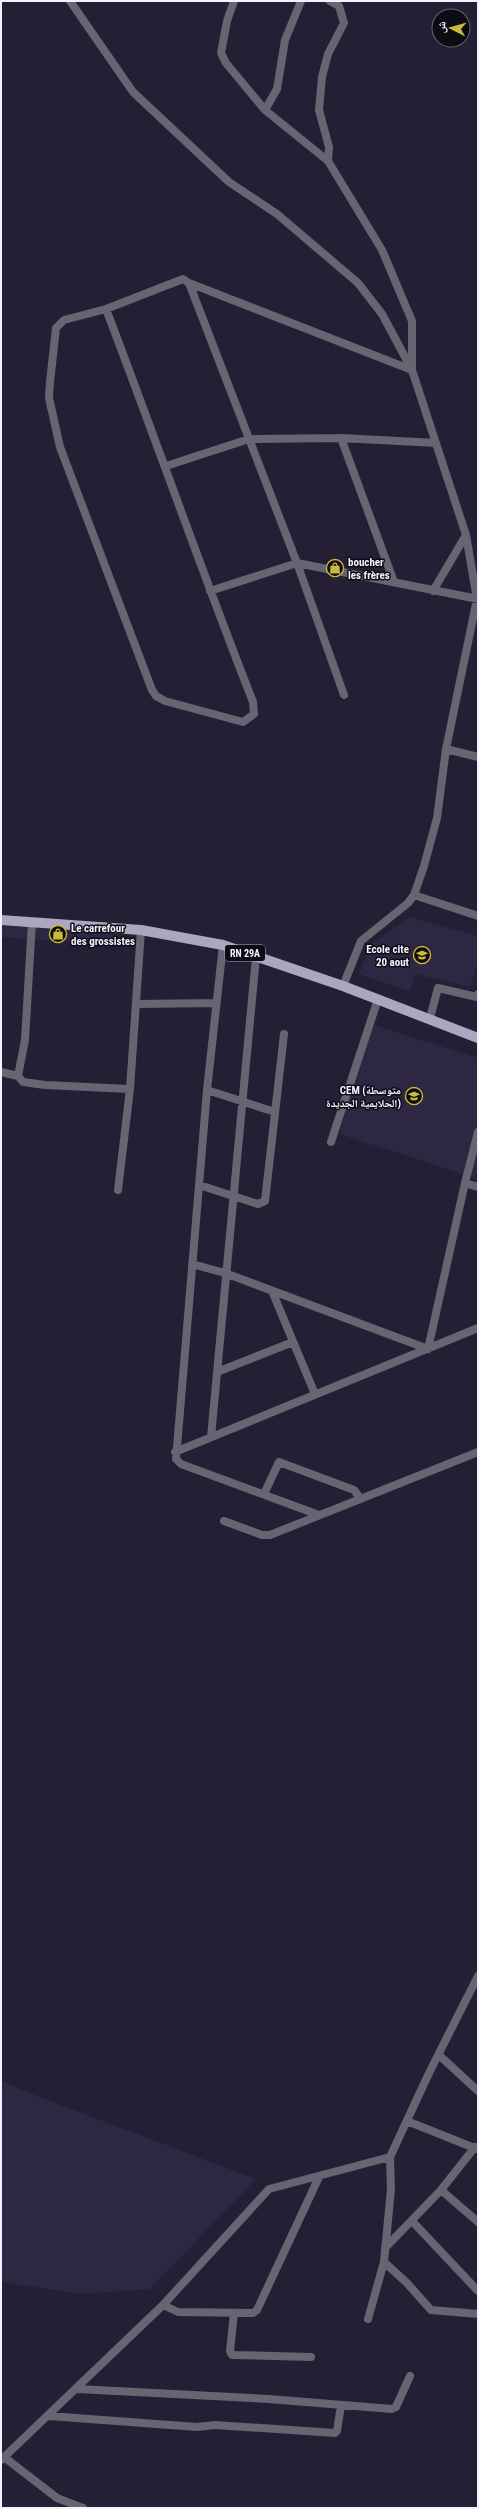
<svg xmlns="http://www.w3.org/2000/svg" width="479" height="2509" viewBox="0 0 479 2509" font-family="'Roboto Condensed','Noto Naskh Arabic',sans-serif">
	<rect width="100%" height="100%" fill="#241f35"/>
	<path fill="#2e2743" d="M410,917L478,936V964L470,987L415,974L409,991L359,974L370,945Z
		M1,925L115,932L110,944L1,937Z
		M371,1024L478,1058V1164L475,1178L339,1134Z
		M1,2081L50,2101L256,2179L150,2289L81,2294L1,2282Z"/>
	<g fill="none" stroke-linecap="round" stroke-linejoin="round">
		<path stroke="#676571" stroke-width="8" d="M70,1L133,92L229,182L277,214L358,283L382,314L412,370L466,535L477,599L446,749L437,818L424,866L414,895L408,903L361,941L343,986
			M265,110L277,89L285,40L301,1
			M328,161L329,147L319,110L322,77L328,54L344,23L339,6L330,1
			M189,283L412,370V321L382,250L328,161L265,110L226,63L221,53L227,21L234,1
			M106,309C156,440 202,572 253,702L254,714L243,722L165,701L156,696L152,690L60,447L49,398L50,382L56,328L64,320L106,309L183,279L189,283L297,563L344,695
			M341,438L394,582
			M166,466L249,439L341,438L436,443
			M210,591L297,563L478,599
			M433,591L466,535
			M446,749L478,757
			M414,895L478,916
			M223,945L207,1090L176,1459L181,1464L319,1515
			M136,1004L216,1003
			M430,1018L438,988L477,997L478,994
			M1,1072L18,1076L23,1082L45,1085L130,1089L118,1190
			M18,1076L25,1040L32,922
			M130,1089L141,930
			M207,1090L275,1112
			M331,1142L378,999
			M465,1183L478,1132
			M199,1185L258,1204L265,1201L284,1034
			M192,1264L225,1273L428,1349L465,1183L478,1187
			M272,1291L315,1394
			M217,1372L293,1342
			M211,1437L256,957
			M175,1452L478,1328
			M264,1494L279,1462L354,1490L360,1498
			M224,1521L262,1535H270L478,1452
			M439,2055L478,2091
			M407,2121L477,2149
			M441,2190L478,2222
			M412,2221L478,2291
			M385,2248L441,2190L475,2147
			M384,2262L407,2283L431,2310L478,2314
			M163,2305L178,2312L253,2313L257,2310L319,2177
			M234,2313L230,2351L232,2355L311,2357
			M368,2319L384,2262L391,2189L390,2157
			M77,2389L269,2399L392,2409L396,2407L410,2376
			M49,2416L197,2427L215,2425L335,2433L337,2431L341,2405
			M4,2457L57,2498L83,2508
			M1,2460L163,2305L269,2189L390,2157L430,2071L478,1976"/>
		<path stroke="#aca7bf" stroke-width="10" d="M1,920L141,930L223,945L343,986L478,1038"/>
	</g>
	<defs>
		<g id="shop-ring" transform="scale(0.9)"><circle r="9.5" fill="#0d0b14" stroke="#cbba39" stroke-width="1.5"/><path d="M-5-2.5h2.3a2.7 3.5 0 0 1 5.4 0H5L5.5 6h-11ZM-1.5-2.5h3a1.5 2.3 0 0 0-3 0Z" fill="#cbba39"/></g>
		<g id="school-ring" transform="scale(0.9)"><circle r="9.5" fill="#0d0b14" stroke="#cbba39" stroke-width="1.5"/><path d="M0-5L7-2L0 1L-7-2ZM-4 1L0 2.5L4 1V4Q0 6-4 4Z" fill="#cbba39"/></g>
	</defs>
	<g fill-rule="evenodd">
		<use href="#shop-ring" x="335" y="568"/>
		<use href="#shop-ring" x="58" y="934"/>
		<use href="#school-ring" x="422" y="955"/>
		<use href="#school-ring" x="414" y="1096"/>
	</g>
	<g text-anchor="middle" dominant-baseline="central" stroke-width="3" stroke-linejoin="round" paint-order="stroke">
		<rect fill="#0d0b14" stroke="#afadb8" stroke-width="1" x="225" y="945" width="40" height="16" rx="3"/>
		<g font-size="10" font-weight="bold" fill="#f4f2fe">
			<text x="245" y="953">RN 29A</text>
		</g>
		<g font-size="11" font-weight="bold" fill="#f4f2fe" stroke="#0d0b14" text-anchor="start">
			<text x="348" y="562">boucher<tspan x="348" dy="13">les frères</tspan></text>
			<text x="71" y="928">Le carrefour<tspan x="71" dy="13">des grossistes</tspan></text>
			<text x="409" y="949" text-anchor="end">Ecole cite<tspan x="409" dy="13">20 aout</tspan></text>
			<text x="401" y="1090" text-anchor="end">CEM (متوسطة<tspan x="401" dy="13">الحلايمية الجديدة)</tspan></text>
		</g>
	</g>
	<rect width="479" height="2509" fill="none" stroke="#f4f2fe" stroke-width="4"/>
	<g transform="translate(451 28) rotate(276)"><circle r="19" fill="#0d0b14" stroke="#696772"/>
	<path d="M0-3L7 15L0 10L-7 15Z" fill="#cbba39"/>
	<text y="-6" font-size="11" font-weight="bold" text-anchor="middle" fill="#f4f2fe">ش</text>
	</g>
</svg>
